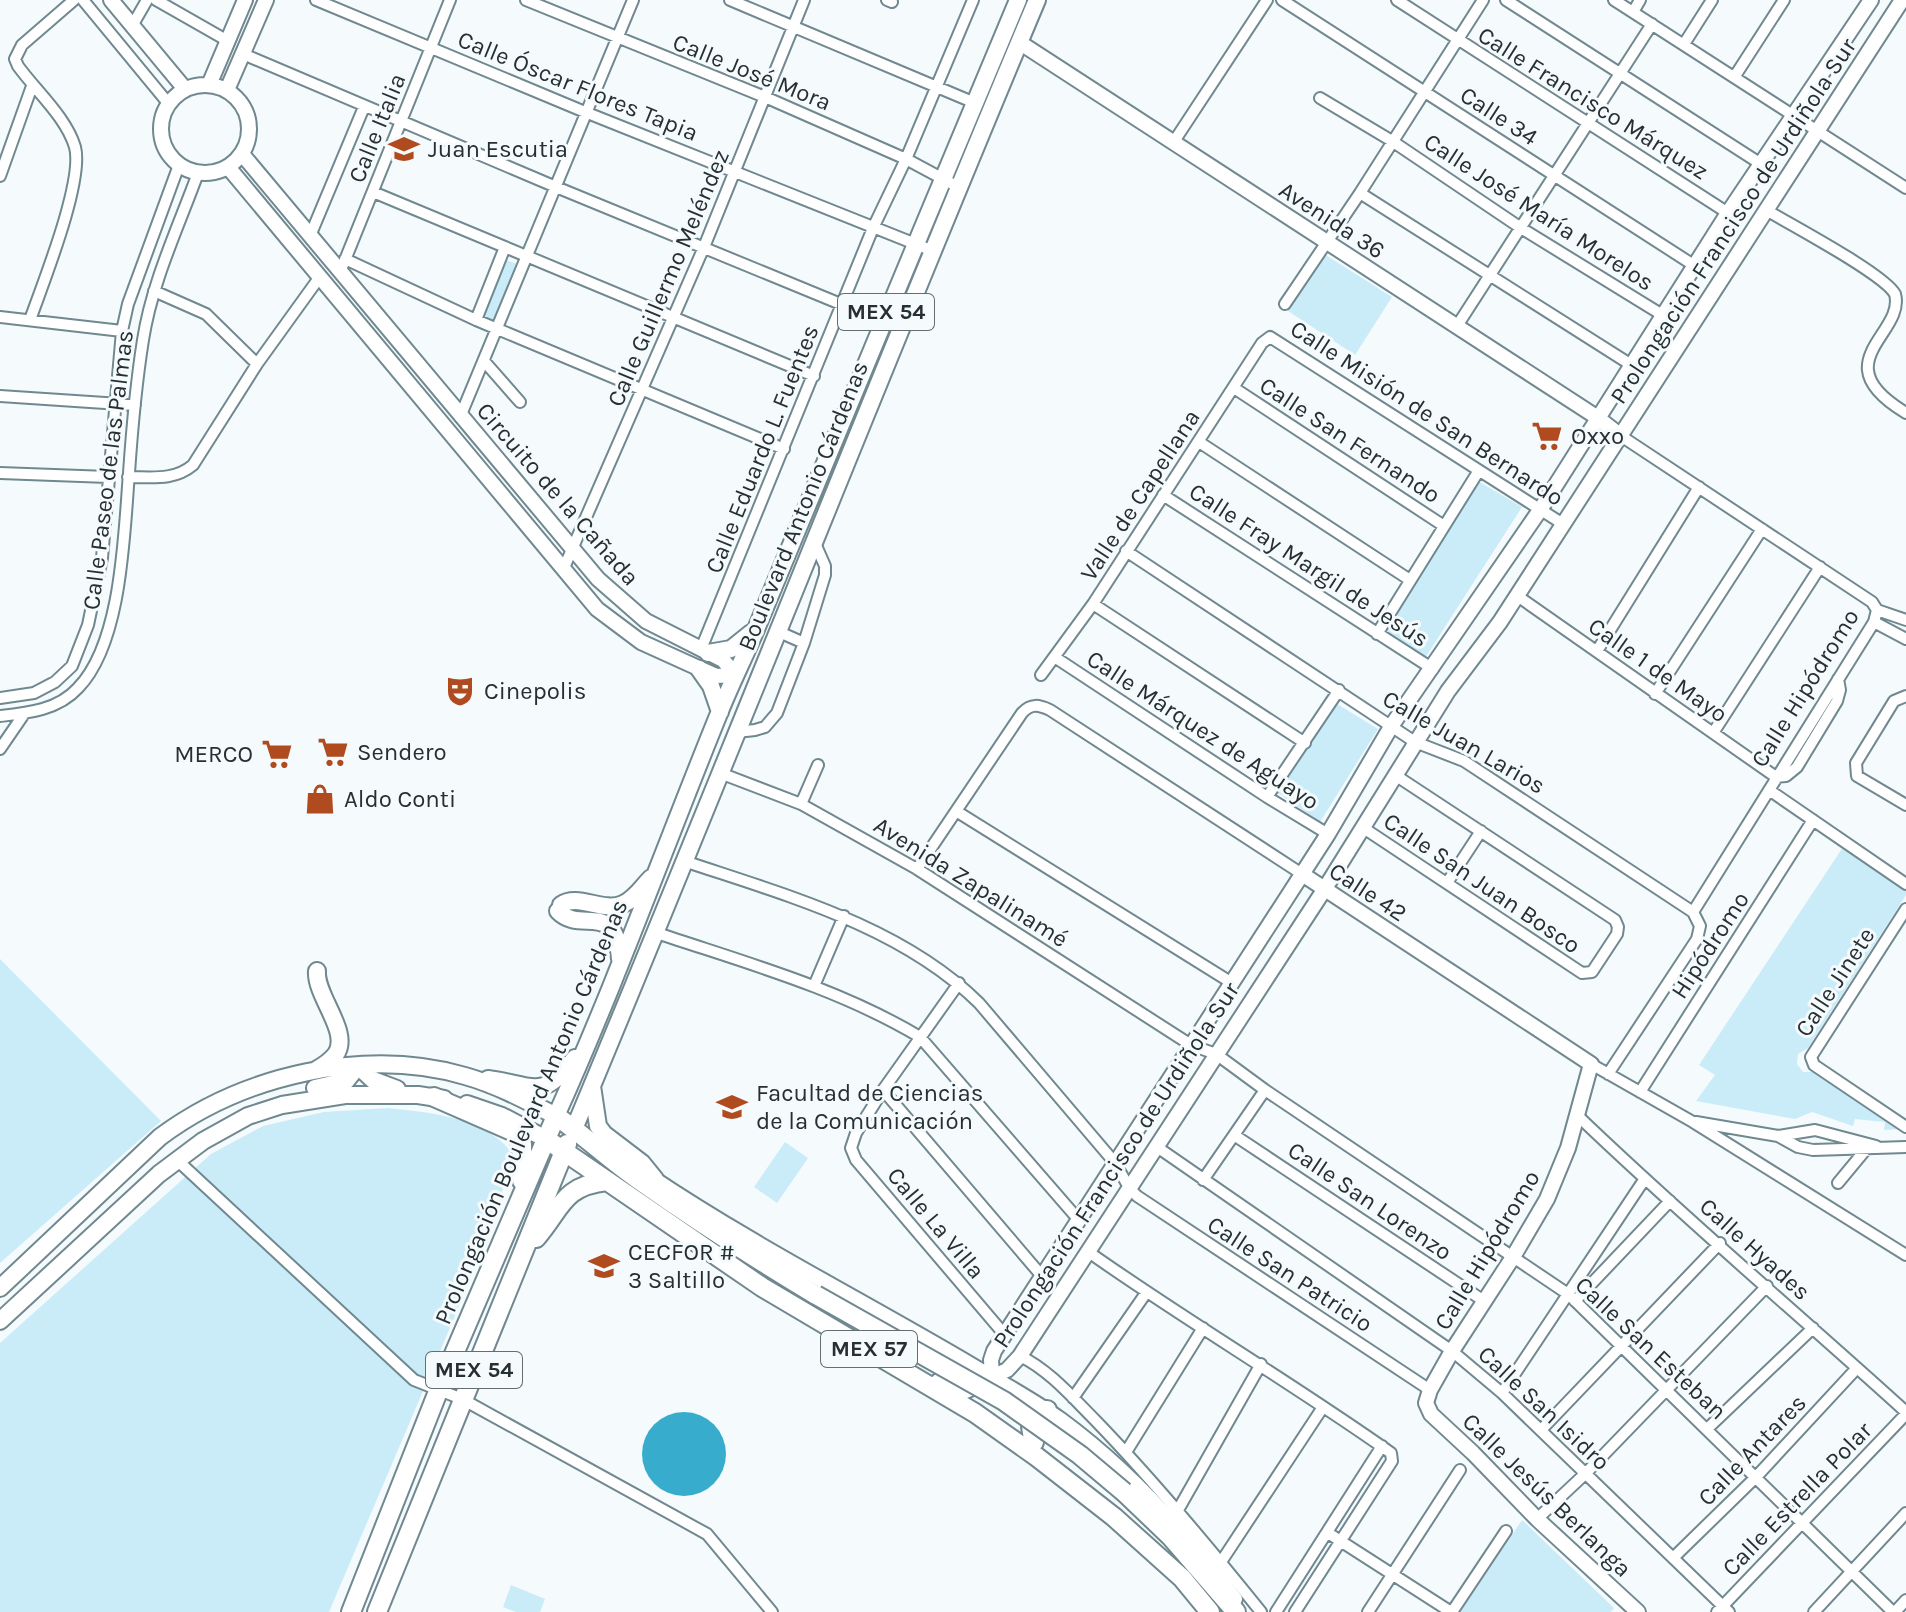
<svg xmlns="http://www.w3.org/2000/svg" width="1906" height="1612" viewBox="0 0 1906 1612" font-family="Karla,sans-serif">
	<rect width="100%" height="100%" fill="#f5fafc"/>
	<path fill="#caecf8" d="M1324,254L1392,297L1355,355L1288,311Z
		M506,260L517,264L493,321L483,316Z
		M1478,481L1522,507L1425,658L1382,630Z
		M1334,702L1378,729L1320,822L1275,791Z
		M1845,844L1906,888V895L1808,1048L1798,1054L1797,1064L1803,1072H1812L1900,1129L1884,1130L1885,1122L1855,1119L1853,1126L1812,1112L1795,1119L1696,1101L1715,1075L1699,1065Z
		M0,959L161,1121L0,1263Z
		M388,1108C432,1113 488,1117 515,1157L455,1316L329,1612H0V1343L211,1154L263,1126L324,1112Z
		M785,1142L808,1158L777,1203L754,1187Z
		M1522,1520L1614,1608L1611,1612H1460Z
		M511,1585L545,1599L540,1612H516L503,1607Z"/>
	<path fill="#37accd" d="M642 1454a42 42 0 1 1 84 0a42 42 0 1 1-84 0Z"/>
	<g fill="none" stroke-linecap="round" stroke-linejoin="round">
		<g stroke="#708890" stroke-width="14">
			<path id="street" d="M83,0L168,103
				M156,0L228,41
				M316,0L585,112L933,251
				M526,0L765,97L906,159L960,188
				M730,0L975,103
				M887,0L892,2
				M1282,0L1695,266
				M1397,0L1728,213
				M1506,0L1761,164
				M1614,0L1906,188
				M1633,12L1640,0
				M132,26L147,0
				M1684,44L1712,0
				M243,54L556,187L882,321
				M1735,76L1784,0
				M1320,98L1392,141L1521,228L1664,316
				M1173,143L1267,0
				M0,176L32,86
				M373,192L814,376
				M1360,193L1633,366
				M1766,210C1790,224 1884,274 1895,294C1906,334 1821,362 1906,413
				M310,236L364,107
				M345,259L476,320L784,449
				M343,265L450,0
				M154,291L206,314L257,364
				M1285,304L1360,193L1483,0
				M0,317L122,331
				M30,320C43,283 84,181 75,147C66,117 36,91 18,66L15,59L22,45L74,0
				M476,320L505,247
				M1457,326L1652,24
				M484,361L520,402
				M1234,388L1444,526
				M0,396L135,405
				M460,417L633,0
				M1621,436L1872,602L1877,610L1906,620
				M1199,442L1410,580
				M0,473L108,477
				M128,477C152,477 174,481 193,465L257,364L319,278
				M1163,495L1433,669
				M1126,551L1415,742L1464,761L1693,912L1700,926L1697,939L1608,1074
				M563,570L704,247L804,0
				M1516,595L1776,777
				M1093,604L1305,743
				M1874,622L1906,639
				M777,631L804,643
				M1377,634L1478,472
				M701,649L873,228L906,159L973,0
				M1597,651L1699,487
				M1056,658L1267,797L1328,834
				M1041,675L1093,604L1262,343L1270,337L1563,524
				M1655,694L1762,529
				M1906,696L1894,701L1856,763L1857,776L1906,805
				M0,698L34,693L55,682L72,666L88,625L102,558L122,331L128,304L179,165
				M0,716C28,713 58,710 78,688C122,643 124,534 129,473C132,429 136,384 143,340C152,282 178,228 198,173
				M737,732L755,730L765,727L777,713L804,643L825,575V566L814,541
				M1713,733L1820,567
				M0,749L24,714
				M720,773L801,804L917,869L1191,1045L1216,1054L1265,1090L1568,1294L1893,1612
				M1776,777L1786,776L1797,767L1837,701L1840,690L1838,679
				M1769,790L1906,884
				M1267,797L1339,690
				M801,804L818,765
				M956,811L1232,983
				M1362,827L1582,973L1592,972L1617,934L1618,927L1615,920L1395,775
				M684,861C785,895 901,926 979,1003L1115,1163L1130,1189L1137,1196L1430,1390
				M917,869L1022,713C1031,703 1039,705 1050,710L1302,874
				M1447,883L1481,831
				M1906,909L1811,1057L1814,1065L1906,1127
				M1693,912L1874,622L1877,610
				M657,933C746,963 838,988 920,1037L1078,1219
				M959,983L883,1090L856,1133L851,1148L856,1160L1004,1334
				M814,986L844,916
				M1591,1064L1693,1122L1906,1255
				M883,1090L1041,1275
				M1640,1092L1813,820
				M1578,1116C1684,1218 1797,1313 1906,1412
				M1696,1122L1778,1136L1798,1147L1813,1150L1906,1147
				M1234,1135L1484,1301
				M1778,1136L1815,1130L1876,1146
				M1157,1147L1452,1351L1502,1393L1729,1612
				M177,1160L414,1380L462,1399L707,1534L772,1612
				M1203,1180L1265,1090
				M1838,1183L1867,1148
				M1090,1253C1188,1322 1292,1383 1391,1453L1392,1461L1295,1612
				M1575,1301L1670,1201
				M1020,1356C1049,1370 1072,1397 1095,1420C1154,1481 1208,1546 1261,1612
				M1502,1393L1644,1180
				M1073,1398L1146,1293
				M1707,1429L1813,1328
				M1541,1430L1720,1243
				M1126,1452L1203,1328
				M1178,1510L1261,1364
				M1537,1519L1586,1473L1767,1286
				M1328,1533L1451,1612
				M1673,1558L1756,1477L1857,1368
				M1221,1562L1323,1407
				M1276,1612L1382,1446
				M1368,1612L1460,1470
				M1452,1612L1506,1531
				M1717,1612L1906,1414
				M1814,1612L1906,1513
				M1895,1612L1906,1600"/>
		</g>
		<g stroke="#708890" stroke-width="18">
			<path id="secondary" d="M111,0L185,89
				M1871,0L1728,213L1540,510L1392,725L1328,834L994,1351L991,1360L992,1377L1007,1370L1020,1356L1324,890L1448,691L1500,622L1902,0
				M1019,42L1598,418L1621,436
				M161 129a44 44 0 1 1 88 0a44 44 0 1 1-88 0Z
				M209,85L245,0
				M227,90L266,0
				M242,154L598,579L646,621L723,660L736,675
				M228,167L597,609L641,642L716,676L736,675
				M1302,874L1591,1064L1568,1148L1547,1199L1513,1257L1452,1351L1430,1390L1426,1403L1431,1414L1473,1453L1537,1519L1638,1612
				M648,1175C752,1245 865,1302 973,1366C1003,1384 1033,1400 1061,1420C1129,1470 1185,1532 1235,1599"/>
		</g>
		<g stroke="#708890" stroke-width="20">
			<path id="primary" d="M708,653L731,649L751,633
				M699,669L711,686L720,712
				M561,905C578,893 603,913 623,904C635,899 642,887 651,878
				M558,911C581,935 615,898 620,959
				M358,1066L373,1080L397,1089
				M316,1070C323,1066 331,1061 336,1054C351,1032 315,996 317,971
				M488,1079C535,1085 541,1102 575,1058
				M592,1086L598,1126L604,1134L642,1163L655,1179
				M315,1088L346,1081L358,1066
				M467,1104L502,1116L546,1139
				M574,1129C731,754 879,375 1037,0
				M0,1288L160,1137C243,1075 365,1047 465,1076C497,1085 527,1101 556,1116C616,983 665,846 720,711C732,681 747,652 759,622C845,415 931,207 1018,0
				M0,1321L159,1174L203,1141L248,1116L282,1105L345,1095H418L444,1099"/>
		</g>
		<g stroke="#708890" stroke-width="22">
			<path id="highway" d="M434,1097L514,1132L522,1144V1181
				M546,1139L762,1287L975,1413L1037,1457L1114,1517L1182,1578L1210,1612
				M536,1238C562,1208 562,1186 607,1181
				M939,1383L963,1390L992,1377
				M1034,1442C1030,1426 1026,1411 1047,1410
				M1124,1492L1171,1537L1236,1612
				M351,1612L439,1389L556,1116C585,1136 610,1160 639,1180C697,1221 756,1259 816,1295
				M377,1612L567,1144"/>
		</g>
		<use href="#street" stroke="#fff" stroke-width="10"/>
		<use href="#secondary" stroke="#fff" stroke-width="14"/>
		<use href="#primary" stroke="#fff" stroke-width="16"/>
		<use href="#highway" stroke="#fff" stroke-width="18"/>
		<g stroke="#708890" stroke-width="22" stroke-linecap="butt">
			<path id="highway-bridge" d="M816,1295L1004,1401L1080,1455L1124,1492"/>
		</g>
		<use href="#highway-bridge" stroke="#fff" stroke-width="18"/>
	</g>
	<defs>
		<g id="university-bare" transform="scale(2.4)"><path d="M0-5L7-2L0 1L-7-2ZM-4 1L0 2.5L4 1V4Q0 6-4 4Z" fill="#b04a1f" stroke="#f5fafc" stroke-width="2.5" paint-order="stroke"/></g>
		<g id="supermarket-bare" transform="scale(2.4)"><path d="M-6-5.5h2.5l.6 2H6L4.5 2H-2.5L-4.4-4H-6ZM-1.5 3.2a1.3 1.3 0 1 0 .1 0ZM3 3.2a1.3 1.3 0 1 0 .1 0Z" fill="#b04a1f" stroke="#f5fafc" stroke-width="2.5" paint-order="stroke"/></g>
		<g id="theatre-bare" transform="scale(2.4)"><path d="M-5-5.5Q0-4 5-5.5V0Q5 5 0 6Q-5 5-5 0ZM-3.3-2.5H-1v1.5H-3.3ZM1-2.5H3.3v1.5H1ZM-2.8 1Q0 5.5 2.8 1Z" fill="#b04a1f" stroke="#f5fafc" stroke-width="2.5" paint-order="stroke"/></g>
		<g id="shop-bare" transform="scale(2.4)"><path d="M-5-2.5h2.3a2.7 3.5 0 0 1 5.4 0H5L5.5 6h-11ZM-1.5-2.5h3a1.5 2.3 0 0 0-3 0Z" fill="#b04a1f" stroke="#f5fafc" stroke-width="2.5" paint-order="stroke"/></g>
		<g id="school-bare" transform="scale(2.4)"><path d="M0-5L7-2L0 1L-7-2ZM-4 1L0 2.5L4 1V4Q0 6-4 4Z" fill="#b04a1f" stroke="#f5fafc" stroke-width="2.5" paint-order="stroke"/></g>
	</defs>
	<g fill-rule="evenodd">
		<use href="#university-bare" x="404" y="149"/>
		<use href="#supermarket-bare" x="1547" y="436"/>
		<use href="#theatre-bare" x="460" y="691"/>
		<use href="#supermarket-bare" x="333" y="752"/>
		<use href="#supermarket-bare" x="277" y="754"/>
		<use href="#shop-bare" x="320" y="799"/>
		<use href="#university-bare" x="732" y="1107"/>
		<use href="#school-bare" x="604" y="1266"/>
	</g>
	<g text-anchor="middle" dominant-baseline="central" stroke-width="6" stroke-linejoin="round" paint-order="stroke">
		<g fill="#f5fafc" stroke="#646d6f" stroke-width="2">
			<rect x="838" y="294" width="96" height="36" rx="6"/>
			<rect x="821" y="1331" width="96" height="36" rx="6"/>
			<rect x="426" y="1352" width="96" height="36" rx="6"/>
		</g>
		<g font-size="22" font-weight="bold" fill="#263033">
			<text x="886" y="312">MEX 54</text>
			<text x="869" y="1349">MEX 57</text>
			<text x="474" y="1370">MEX 54</text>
		</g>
		<g font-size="24" fill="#263033" stroke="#f5fafc">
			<text transform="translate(752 72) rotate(22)">Calle José Mora</text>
			<text transform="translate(578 86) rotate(22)">Calle Óscar Flores Tapia</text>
			<text transform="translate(1593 103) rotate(32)">Calle Francisco Márquez</text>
			<text transform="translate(1499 116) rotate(33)">Calle 34</text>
			<text transform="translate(377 128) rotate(-68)">Calle Italia</text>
			<text transform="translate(1539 212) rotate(33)">Calle José María Morelos</text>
			<text transform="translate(1332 220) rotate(33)">Avenida 36</text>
			<text transform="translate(1733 221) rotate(-57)">Prolongación Francisco de Urdiñola Sur</text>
			<text transform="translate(668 278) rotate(-67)">Calle Guillermo Meléndez</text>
			<text transform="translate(1427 413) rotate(33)">Calle Misión de San Bernardo</text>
			<text transform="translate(1350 440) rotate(33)">Calle San Fernando</text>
			<text transform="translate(762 449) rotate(-68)">Calle Eduardo L. Fuentes</text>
			<text transform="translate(108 470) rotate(-83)">Calle Paseo de las Palmas</text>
			<text transform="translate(558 494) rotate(49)">Circuito de la Cañada</text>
			<text transform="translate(1140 495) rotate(-57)">Valle de Capellana</text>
			<text transform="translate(803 506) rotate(-68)">Boulevard Antonio Cárdenas</text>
			<text transform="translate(1309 565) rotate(33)">Calle Fray Margil de Jesús</text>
			<text transform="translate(1658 670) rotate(35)">Calle 1 de Mayo</text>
			<text transform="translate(1805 688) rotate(-58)">Calle Hipódromo</text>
			<text transform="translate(1203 730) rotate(33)">Calle Márquez de Aguayo</text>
			<text transform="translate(1464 742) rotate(30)">Calle Juan Larios</text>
			<text transform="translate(971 882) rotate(32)">Avenida Zapalinamé</text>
			<text transform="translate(1482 883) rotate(34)">Calle San Juan Bosco</text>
			<text transform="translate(1368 892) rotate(33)">Calle 42</text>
			<text transform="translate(1710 945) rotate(-57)">Hipódromo</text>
			<text transform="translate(1835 982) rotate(-57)">Calle Jinete</text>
			<text transform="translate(531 1112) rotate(-67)">Prolongación Boulevard Antonio Cárdenas</text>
			<text transform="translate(1116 1165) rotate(-57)">Prolongación Francisco de Urdiñola Sur</text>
			<text transform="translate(1370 1201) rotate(34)">Calle San Lorenzo</text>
			<text transform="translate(936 1223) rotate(50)">Calle La Villa</text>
			<text transform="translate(1755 1249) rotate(42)">Calle Hyades</text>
			<text transform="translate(1487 1250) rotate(-59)">Calle Hipódromo</text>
			<text transform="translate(1290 1274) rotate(33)">Calle San Patricio</text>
			<text transform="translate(1651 1348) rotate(43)">Calle San Esteban</text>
			<text transform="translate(1544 1408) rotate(43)">Calle San Isidro</text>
			<text transform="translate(1752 1450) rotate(-46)">Calle Antares</text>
			<text transform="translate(1547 1495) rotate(44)">Calle Jesús Berlanga</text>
			<text transform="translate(1797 1499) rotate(-46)">Calle Estrella Polar</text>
		</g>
		<g font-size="24" fill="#263033" stroke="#f5fafc" text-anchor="start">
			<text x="428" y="149">Juan Escutia</text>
			<text x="1571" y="436">Oxxo</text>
			<text x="484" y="691">Cinepolis</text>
			<text x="357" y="752">Sendero</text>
			<text x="253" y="754" text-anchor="end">MERCO</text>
			<text x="344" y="799">Aldo Conti</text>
			<text x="756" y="1093">Facultad de Ciencias<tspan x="756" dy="28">de la Comunicación</tspan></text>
			<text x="628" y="1252">CECFOR #<tspan x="628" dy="28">3 Saltillo</tspan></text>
		</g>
	</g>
</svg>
